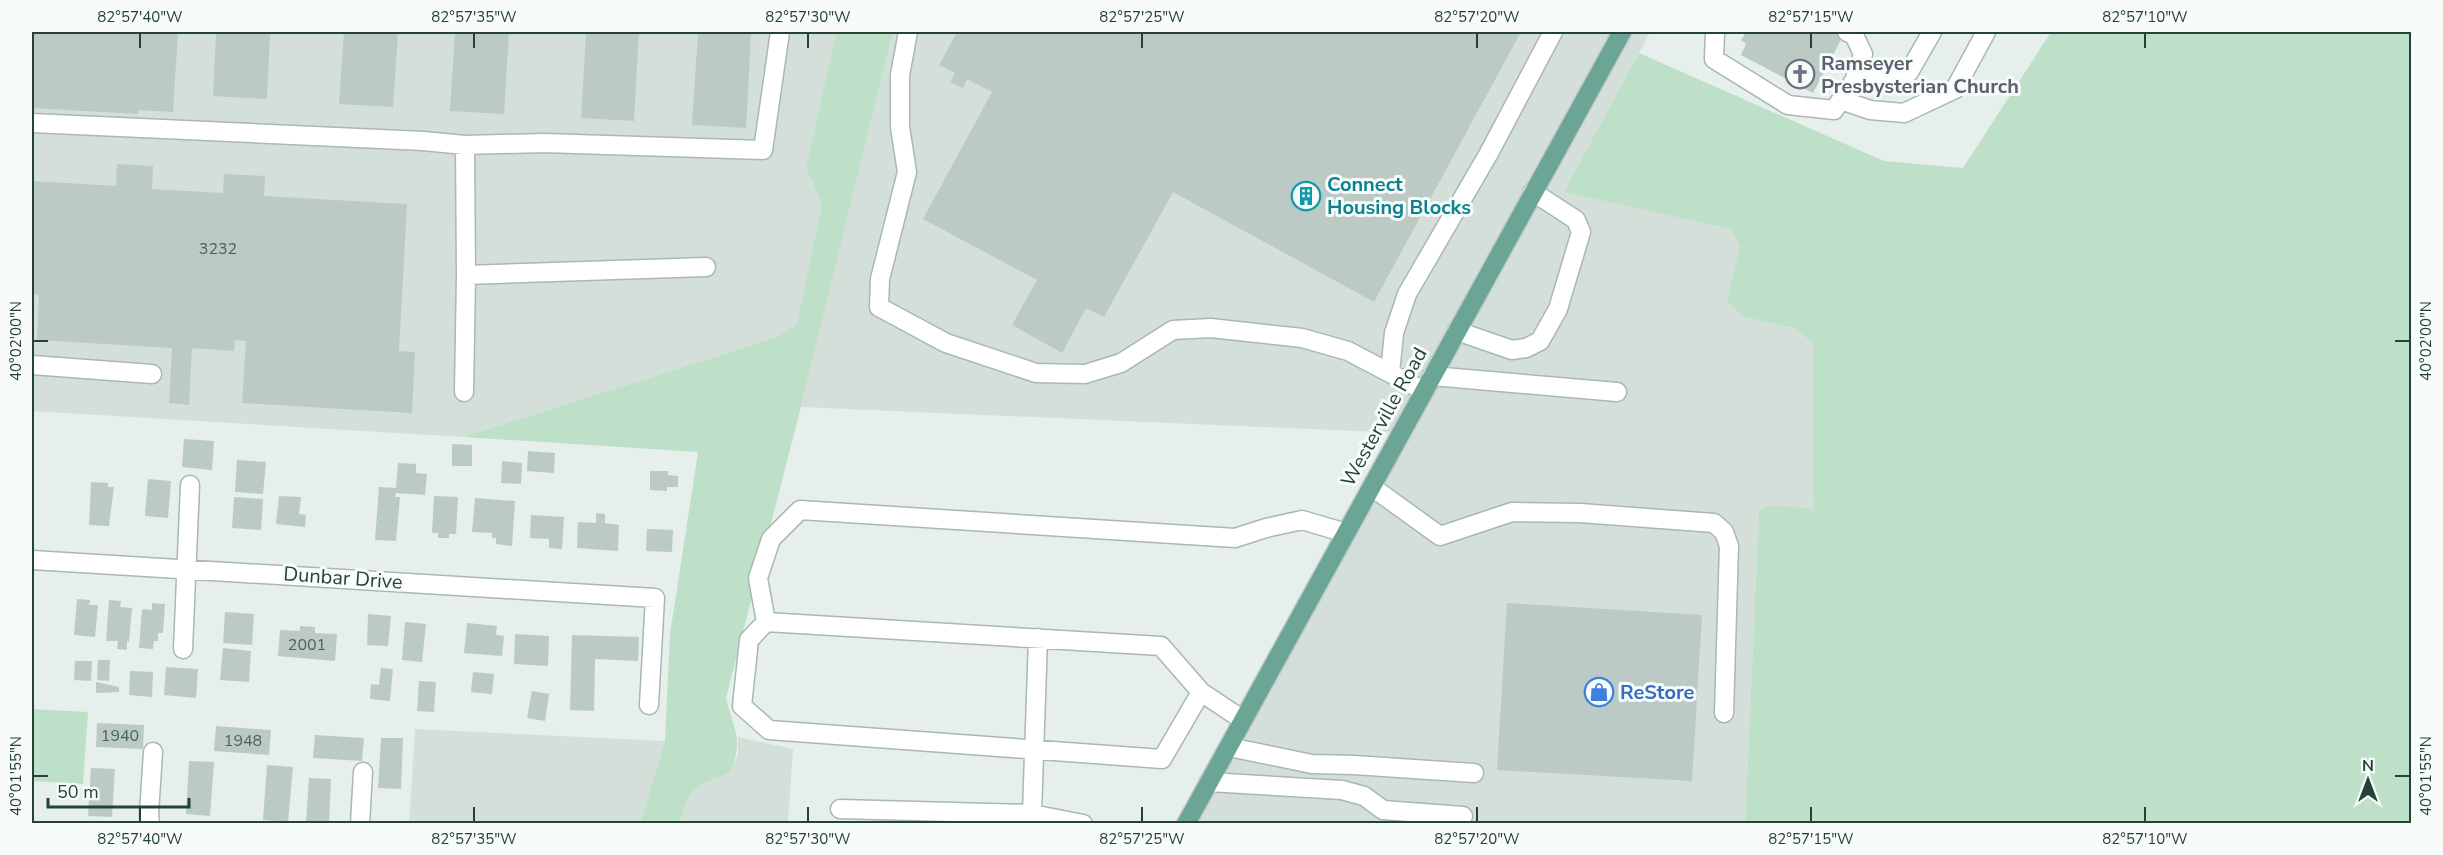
<svg xmlns="http://www.w3.org/2000/svg" width="2443" height="855" viewBox="0 0 2443 855" font-family="'Nunito Sans',sans-serif">
	<rect width="100%" height="100%" fill="#e6efeb"/>
	<path fill="#d4dfda" d="M32,32H836L806,168L822,204L798,323L774,338L463,437L32,411Z
		M893,32H1650L1565,192L1730,229L1740,246L1744,317L1794,328L1813,343L1815,510L1768,505L1759,510L1745,823H1187L1402,433L801,407Z
		M415,729L665,741L640,823L409,824Z
		M738,737L793,749L788,823L680,824L685,801L701,784L730,773L738,754Z"/>
	<path fill="#bfe0c8" d="M836,32H893L801,407L726,698C734,731 744,739 730,773C697,785 688,788 680,823H640L665,741L670,634L698,452L463,437L774,338L797,324L822,204L806,168Z
		M2051,32H2411V823H1745L1759,510L1768,505L1814,509L1813,343L1794,328L1744,317L1727,301L1740,246L1730,229L1564,192L1639,53L1884,161L1963,168Z
		M32,709L88,712L83,784L32,781Z"/>
	<path fill="#bbcac4" d="M32,32H178L173,112L139,110L138,114L32,108Z
		M216,32H270L267,99L213,96Z
		M344,32H398L393,107L339,104Z
		M455,32H509L504,114L450,111Z
		M586,32H639L634,121L581,118Z
		M698,32H751L746,128L692,125Z
		M957,32H1521L1374,302L1173,192L1104,317L1086,308L1062,353L1012,325L1037,280L923,219L992,92L967,79L963,88L950,82L955,73L939,65Z
		M1746,32H1835L1843,36L1813,93L1741,55L1746,44L1741,40Z
		M117,164L153,166L152,189L223,193L224,174L265,176L264,196L407,204L399,351L415,352L412,413L242,403L246,341L235,340L234,351L192,348L189,405L169,403L172,348L37,340L39,295L32,294V181L116,186Z
		M184,439L214,441L212,470L182,467Z
		M452,444L472,445V466H452Z
		M528,451L555,453L554,473L527,471Z
		M237,460L266,462L263,494L235,492Z
		M502,461L522,463L521,484L501,483Z
		M398,463L416,464V473L427,474L425,495L396,493L395,497H400L396,541L375,540L379,487L396,488Z
		M650,471H668V475L678,476V487H667V491L650,490Z
		M148,479L171,481L168,518L145,516Z
		M91,482L108,483V487H114L109,526L89,525Z
		M279,496L301,497L299,514L306,515L305,527L276,524Z
		M434,496L458,497L456,534H449V538H438V533H432Z
		M234,497L263,499L261,530L232,528Z
		M475,498L515,501L512,546L496,544V538H492V533L472,532Z
		M596,513L605,514V523L619,525L618,551L577,548L578,522L596,523Z
		M531,515L564,517L562,549L549,548V539L530,538Z
		M647,529L673,530L672,552L646,551Z
		M77,599L90,600L89,605H98L95,637L74,635Z
		M109,600L121,601L120,607L132,608L129,642L127,641V650L117,649L118,641H106Z
		M152,603L165,604L163,633H158V641H154L153,649L139,648L142,609L152,610Z
		M1507,603L1702,615L1692,781L1497,770Z
		M225,612L254,614L252,645L223,643Z
		M368,614L391,616L388,646L367,645Z
		M405,622L426,624L422,662L402,660Z
		M467,623L497,626L496,635L504,636L502,656L464,653Z
		M300,626L315,627V633L337,634L335,661L278,656L280,630L300,631Z
		M515,634L549,636L548,666L514,664Z
		M572,635L639,637L638,661L595,659L594,711L570,710Z
		M223,648L251,651L249,682L220,680Z
		M98,660H110L109,681L97,680Z
		M75,661H92L91,681L74,680Z
		M166,667L198,669L196,698L164,695Z
		M381,668L393,669L390,701L370,699L371,684L379,685Z
		M130,671L153,672L152,697L129,695Z
		M473,672L494,674L492,694L471,692Z
		M419,681L436,682L434,712L417,711Z
		M96,682L119,687V692L96,693Z
		M532,691L549,694L545,721L527,718Z
		M97,723L144,725L143,749L96,747Z
		M216,726L271,730L269,755L214,751Z
		M315,735L364,738L362,761L313,758Z
		M381,738H403L401,789L378,788Z
		M189,761L214,762L210,816L186,814Z
		M267,765L293,767L288,822L263,820Z
		M91,768L115,769L112,817L88,816Z
		M309,778L331,779L329,824H306Z"/>
	<g fill="none" stroke-linecap="round" stroke-linejoin="round">
		<g stroke="#a8b8b2" stroke-width="21">
			<path id="minor" d="M908,32L900,75V127L907,172L880,279L879,307L946,343L1036,373L1085,374L1121,363L1173,330L1211,328L1302,338L1348,351L1424,391
				M1715,32L1714,59L1788,105L1834,110L1854,81L1863,54L1854,35L1847,32
				M1858,69L1896,80L1909,72L1932,32
				M1841,100L1870,110L1904,113L1955,89L1986,32
				M32,123L423,141L465,145L544,143L763,150L780,32
				M466,275L706,267
				M1457,331L1512,350L1526,348L1540,341L1558,309L1581,232L1576,220L1533,192
				M32,365L152,374
				M1390,373L1394,333L1407,294L1489,153L1553,32
				M1432,376L1617,392
				M464,392L466,275L465,145
				M1372,487L1440,536L1512,512L1580,513L1714,523L1724,532L1729,546L1724,713
				M32,560L655,598L649,705
				M766,622L749,640L742,706L769,730L1162,759L1201,692
				M1038,638L1032,814L1083,824
				M183,649L190,485
				M1243,720L1201,692L1161,646L766,622L758,578L771,539L800,510L1235,538L1266,528L1302,520L1346,533
				M1229,747L1312,764L1354,765L1474,773
				M1209,782L1342,790L1364,796L1383,810L1463,816
				M840,809L1032,814
				M150,824L149,814L153,752
				M360,824L363,772"/>
		</g>
		<g stroke="#c2cac8" stroke-width="21">
			<path id="major" d="M1186,824L1622,32"/>
		</g>
		<use href="#minor" stroke="#fff" stroke-width="18"/>
		<use href="#major" stroke="#6aa596" stroke-width="18"/>
	</g>
	<path fill="none" stroke="#24423a" stroke-width="2" d="M140,33V48M474,33V48M808,33V48M1142,33V48M1477,33V48M1811,33V48M2145,33V48M33,341H48M2395,341H2410M33,776H48M2395,776H2410M140,807V822M474,807V822M808,807V822M1142,807V822M1477,807V822M1811,807V822M2145,807V822"/>
	<defs>
		<g id="church-ring" transform="scale(1.5)"><circle r="9.5" fill="#f7fbf9" stroke="#6b7280" stroke-width="1.5"/><path d="M-1.2-6h2.4v3.5h3.3v2.4h-3.3V6h-2.4V-.1h-3.3v-2.4h3.3Z" fill="#6b7280"/></g>
		<g id="building-ring" transform="scale(1.5)"><circle r="9.5" fill="#f7fbf9" stroke="#0f9aa8" stroke-width="1.5"/><path d="M-4-6H4V6H1V3H-1V6H-4ZM-2.5-4.3h1.7v1.8h-1.7ZM.8-4.3h1.7v1.8H.8ZM-2.5-1h1.7V.8h-1.7ZM.8-1h1.7V.8H.8Z" fill="#0f9aa8"/></g>
		<g id="shop-ring" transform="scale(1.5)"><circle r="9.5" fill="#f7fbf9" stroke="#3f7fe0" stroke-width="1.5"/><path d="M-5-2.5h2.3a2.7 3.5 0 0 1 5.4 0H5L5.5 6h-11ZM-1.5-2.5h3a1.5 2.3 0 0 0-3 0Z" fill="#3f7fe0"/></g>
	</defs>
	<g fill-rule="evenodd">
		<use href="#church-ring" x="1800" y="74"/>
		<use href="#building-ring" x="1306" y="196"/>
		<use href="#shop-ring" x="1599" y="692"/>
	</g>
	<g text-anchor="middle" dominant-baseline="central" stroke-width="6" stroke-linejoin="round" paint-order="stroke">
		<g font-size="16" fill="#4a645c">
			<text x="218" y="249">3232</text>
			<text x="307" y="645">2001</text>
			<text x="120" y="736">1940</text>
			<text x="243" y="741">1948</text>
		</g>
		<g font-size="20" font-weight="bold" fill="#5b616d" stroke="#f7fbf9" text-anchor="start">
			<text x="1821" y="63">Ramseyer<tspan x="1821" dy="23">Presbysterian Church</tspan></text>
		</g>
		<g font-size="20" font-weight="bold" fill="#0d838f" stroke="#f7fbf9" text-anchor="start">
			<text x="1327" y="184">Connect<tspan x="1327" dy="23">Housing Blocks</tspan></text>
		</g>
		<g font-size="20" fill="#24423a" stroke="#f7fbf9">
			<text transform="translate(1384 417) rotate(-61)">Westerville Road</text>
			<text transform="translate(343 578) rotate(4)">Dunbar Drive</text>
		</g>
		<g font-size="20" font-weight="bold" fill="#366cbe" stroke="#f7fbf9" text-anchor="start">
			<text x="1620" y="692">ReStore</text>
		</g>
	</g>
	<rect width="2443" height="855" fill="none" stroke="#f7fbf9" stroke-width="66"/>
	<g transform="translate(2368 780)" stroke="#f7fbf9" stroke-width="4.5" paint-order="stroke">
	<path d="M0-4.5L10 22L0 15L-10 22Z" fill="#24423a"/>
	<text y="-9" font-size="16" font-weight="bold" text-anchor="middle" fill="#24423a">N</text>
	</g>
	<path d="M48 798v9h141v-9" fill="none" stroke="#24423a" stroke-width="3"/>
	<text x="57" y="798" font-size="18" fill="#24423a" stroke="#f7fbf9" stroke-width="4.5" paint-order="stroke">50 m</text>
	<rect x="33" y="33" width="2377" height="789" fill="none" stroke="#24423a" stroke-width="2"/>
	<g font-size="15" text-anchor="middle" fill="#24423a">
		<text x="140" y="22">82°57'40"W</text>
		<text x="474" y="22">82°57'35"W</text>
		<text x="808" y="22">82°57'30"W</text>
		<text x="1142" y="22">82°57'25"W</text>
		<text x="1477" y="22">82°57'20"W</text>
		<text x="1811" y="22">82°57'15"W</text>
		<text x="2145" y="22">82°57'10"W</text>
		<text transform="translate(16 341) rotate(-90)" y="5">40°02'00"N</text>
		<text transform="translate(2426 341) rotate(-90)" y="5">40°02'00"N</text>
		<text transform="translate(16 776) rotate(-90)" y="5">40°01'55"N</text>
		<text transform="translate(2426 776) rotate(-90)" y="5">40°01'55"N</text>
		<text x="140" y="844">82°57'40"W</text>
		<text x="474" y="844">82°57'35"W</text>
		<text x="808" y="844">82°57'30"W</text>
		<text x="1142" y="844">82°57'25"W</text>
		<text x="1477" y="844">82°57'20"W</text>
		<text x="1811" y="844">82°57'15"W</text>
		<text x="2145" y="844">82°57'10"W</text>
	</g>
</svg>
